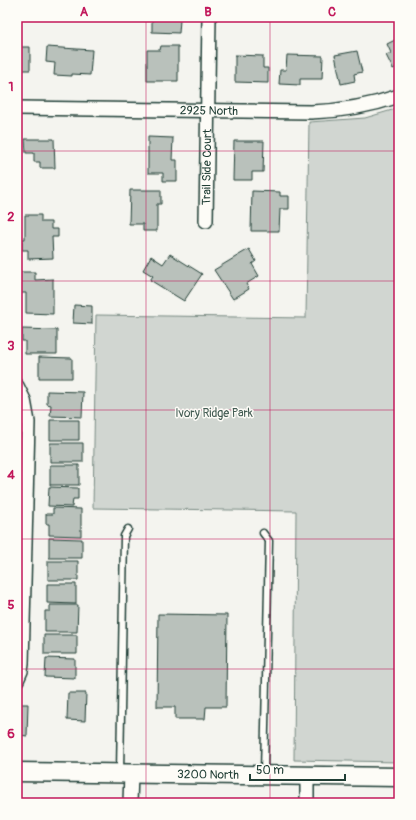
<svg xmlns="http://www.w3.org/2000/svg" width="416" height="820" viewBox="0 0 416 820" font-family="Pangolin,sans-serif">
	<rect width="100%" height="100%" fill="#f4f4ef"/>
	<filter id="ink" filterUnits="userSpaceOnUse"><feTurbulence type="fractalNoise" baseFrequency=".025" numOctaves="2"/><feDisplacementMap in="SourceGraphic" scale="8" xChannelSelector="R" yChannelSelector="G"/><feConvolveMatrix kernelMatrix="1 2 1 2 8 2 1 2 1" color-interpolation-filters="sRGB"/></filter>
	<g filter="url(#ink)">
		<path fill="#d1d6d1" stroke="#788a82" d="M399,108V762L294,760L296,511L93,508L96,315L306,318L309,122L365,118Z"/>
		<path fill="#b9c1bb" stroke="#1f3d34" d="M152,17H175V19L180,20L179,33L152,32Z
			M399,38V66L393,69L386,55L391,53L387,44Z
			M17,41H19V47H30V70H20V77H17Z
			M161,46H178V81H147V50H160Z
			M47,47L92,50L90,75L72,74V76L54,75L55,63L46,62Z
			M357,51L362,72L354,74L355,81L341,84L335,55Z
			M235,55L263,56V68H268V83L235,82Z
			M287,55L323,56L322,79H300V85L279,84L280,70H286Z
			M148,137L173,138L172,160H177V181H163V173H148Z
			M25,139H54L55,168H40V162H34V153H26Z
			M234,141H264L263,172H252V180H233Z
			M130,190H161V204H157V231H143V224H129Z
			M252,191L280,192V196H289V209H280L279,231H251Z
			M25,215H41V222H51V229H58V237H52L53,258L28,259V250H22V239H25Z
			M249,249L256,261L252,264L259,276L246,284L249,289L233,299L214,270Z
			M170,254L202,274L184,301L150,280L153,276L143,270L151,256L163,264Z
			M20,272H35V280L53,279V314L26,313V293H20Z
			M74,305L92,306V324L73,323Z
			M22,329L57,330V354H25V341H22Z
			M39,357L72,358V378H39Z
			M47,391L83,392L82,417L50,416L51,405L47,404Z
			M50,420H79V440H50Z
			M50,443H83V462H50Z
			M50,465H79V485H50Z
			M49,487L78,488V499H73L72,507L48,506Z
			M53,508L81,509V536L49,535V524H46V514H53Z
			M49,538L82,539V558H49Z
			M48,561H78V580H48Z
			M47,584H76V604L47,603Z
			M50,605H78L77,632H45V611H50Z
			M158,614L227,615L226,707H206L205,719H175V707H157Z
			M44,635H77V654H44Z
			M46,658L75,659V678L45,677Z
			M68,693H86L85,721L67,720Z
			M17,704H28L27,736L20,735V739H17Z"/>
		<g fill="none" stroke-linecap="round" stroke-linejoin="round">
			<g stroke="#1f3d34" stroke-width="9">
				<path id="lane" d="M263,533L269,541L264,773
					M120,772L124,536L128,529"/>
			</g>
			<g stroke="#1f3d34" stroke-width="16">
				<g id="street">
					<path id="s1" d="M17,108L311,112C341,111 370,106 399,96"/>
					<path id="s2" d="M206,221L209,17"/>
					<path d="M17,386L24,400L28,422L22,664L21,671L17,680"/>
					<path d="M130,803L131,773"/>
					<path d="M307,803V776"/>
				</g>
			</g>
			<g stroke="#1f3d34" stroke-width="21">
				<g id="secondary">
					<path id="s3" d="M17,772L399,777"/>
				</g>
			</g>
			<use href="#lane" stroke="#fdfcf7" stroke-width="6"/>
			<use href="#street" stroke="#fdfcf7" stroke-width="13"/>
			<use href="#secondary" stroke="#fdfcf7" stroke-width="18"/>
		</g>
	</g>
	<path fill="none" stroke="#c2185b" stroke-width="1" stroke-opacity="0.55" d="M146,17V803M270,17V803M17,151H399M17,281H399M17,410H399M17,539H399M17,669H399"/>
	<g text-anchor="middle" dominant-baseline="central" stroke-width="3" stroke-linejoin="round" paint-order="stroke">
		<g font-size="12" fill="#1f3d34" stroke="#fdfcf7">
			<text stroke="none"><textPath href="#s1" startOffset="192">2925 North</textPath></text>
			<text stroke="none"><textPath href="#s2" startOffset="54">Trail Side Court</textPath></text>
			<text stroke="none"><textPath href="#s3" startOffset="191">3200 North</textPath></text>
		</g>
		<g font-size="12" fill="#435c53" stroke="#fdfcf7">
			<text x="214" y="413">Ivory Ridge Park</text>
		</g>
	</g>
	<rect width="416" height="820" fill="none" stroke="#fdfcf7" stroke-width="44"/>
	<path d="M250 774v6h95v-6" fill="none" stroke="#1f3d34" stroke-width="2"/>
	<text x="256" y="774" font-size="12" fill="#1f3d34" stroke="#fdfcf7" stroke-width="3" paint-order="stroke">50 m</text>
	<rect x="22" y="22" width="372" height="776" fill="none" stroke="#c2185b" stroke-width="1.5"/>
	<g font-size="13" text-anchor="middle" font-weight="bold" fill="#c2185b">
		<text x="84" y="16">A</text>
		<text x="208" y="16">B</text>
		<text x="332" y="16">C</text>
		<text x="11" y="91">1</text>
		<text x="11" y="221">2</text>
		<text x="11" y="350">3</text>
		<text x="11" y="479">4</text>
		<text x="11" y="609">5</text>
		<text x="11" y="738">6</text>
	</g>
</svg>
